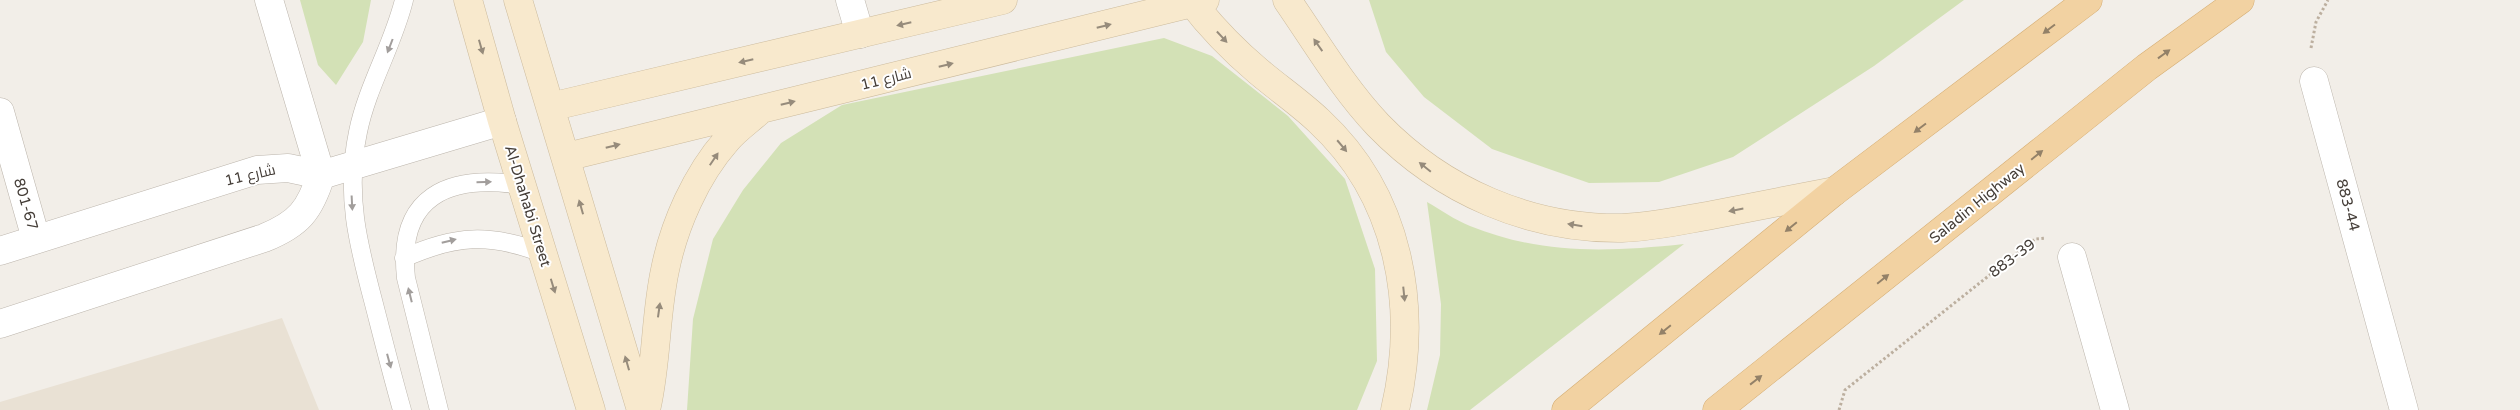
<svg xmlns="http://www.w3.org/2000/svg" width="2520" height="410" viewBox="0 0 2520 410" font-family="'Varela Round',Cairo,sans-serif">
	<rect width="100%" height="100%" fill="#f2eee8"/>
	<path fill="#e9e1d4" d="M282,318L319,410H0V402Z"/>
	<path fill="#d3e1b6" d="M300,0H371L363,42L336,85L318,65Z
		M1369,0H1964L1874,66L1733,157L1659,182L1589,183L1492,149L1424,97L1386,52Z
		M1164,38L1212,56L1288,116L1345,179L1375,269L1377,361L1357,410H687L693,319L713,239L743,190L781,143L842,105Z
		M1427,202C1441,210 1455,220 1470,226C1542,255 1608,252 1684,244L1470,410H1427L1440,355L1441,304Z"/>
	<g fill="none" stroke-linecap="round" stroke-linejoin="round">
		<g stroke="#bcb5ac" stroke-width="19">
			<path id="lane" d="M404,258C455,235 490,233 542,253
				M402,410C392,375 383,339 374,304C358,244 345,194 358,132C367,87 393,45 404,0
				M439,410L406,278C397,196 448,174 521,185"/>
		</g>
		<g stroke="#bcb5ac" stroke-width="29">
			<path id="street" d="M850,0L860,34
				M2314,81L2404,410
				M0,112L36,239
				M0,251L257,170L288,168L321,175L502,121
				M2072,257L2115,410
				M0,324L264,238C299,224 310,210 321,175L269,0"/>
		</g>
		<g stroke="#ccbb9d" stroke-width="29">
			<path id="secondary" d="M468,0L502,121L591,410
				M518,0L641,410
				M1190,0C1210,26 1233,50 1258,71C1278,88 1300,103 1319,121C1400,196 1419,307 1395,410
				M1287,0C1316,42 1343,88 1378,125C1443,192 1530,229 1622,228C1653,227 1683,220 1712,215C1753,207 1794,199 1835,191
				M550,107L1003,0
				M566,157L1205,0
				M646,410C657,364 655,316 665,270C674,225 696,175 727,140C735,130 748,121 758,112"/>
		</g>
		<g stroke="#d5ad73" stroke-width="29">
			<path id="primary" d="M1566,410L1835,191L2088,0
				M1717,410L2147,67L2240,0"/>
		</g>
		<path stroke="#bcaf9f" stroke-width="3" stroke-dasharray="2.5 2.5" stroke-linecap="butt" d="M2311,48L2316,22L2328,0
			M1839,410L1845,390L2035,239L2046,238"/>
		<use href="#lane" stroke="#fff" stroke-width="18"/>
		<use href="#street" stroke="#fff" stroke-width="28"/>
		<use href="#secondary" stroke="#f8e9cd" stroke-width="28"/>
		<use href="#primary" stroke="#f2d2a2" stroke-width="28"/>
	</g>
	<defs><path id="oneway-solid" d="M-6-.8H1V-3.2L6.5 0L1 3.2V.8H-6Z" transform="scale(1.25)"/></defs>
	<g fill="#968b7b">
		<use href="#oneway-solid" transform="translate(904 24) rotate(167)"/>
		<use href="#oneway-solid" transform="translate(1104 26) rotate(-14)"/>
		<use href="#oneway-solid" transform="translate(1222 37) rotate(47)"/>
		<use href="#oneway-solid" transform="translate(1318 45) rotate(-125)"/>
		<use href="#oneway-solid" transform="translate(481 47) rotate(74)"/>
		<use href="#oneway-solid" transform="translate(746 61) rotate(167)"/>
		<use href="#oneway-solid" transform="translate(946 65) rotate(-14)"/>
		<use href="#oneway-solid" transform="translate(788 103) rotate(-14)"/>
		<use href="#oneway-solid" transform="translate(613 146) rotate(-14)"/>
		<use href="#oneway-solid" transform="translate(1342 146) rotate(50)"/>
		<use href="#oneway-solid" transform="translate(714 159) rotate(-56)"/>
		<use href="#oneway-solid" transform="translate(1425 167) rotate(-141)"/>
		<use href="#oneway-solid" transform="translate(581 207) rotate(-106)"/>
		<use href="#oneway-solid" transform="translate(1736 210) rotate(169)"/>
		<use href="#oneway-solid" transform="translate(1575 225) rotate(-171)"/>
		<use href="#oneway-solid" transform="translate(553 286) rotate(73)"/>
		<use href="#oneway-solid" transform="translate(1404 294) rotate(84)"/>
		<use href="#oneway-solid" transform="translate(659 310) rotate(-82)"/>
		<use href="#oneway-solid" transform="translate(627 363) rotate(-106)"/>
	</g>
	<g fill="#938168">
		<use href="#oneway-solid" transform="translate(2049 29) rotate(143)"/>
		<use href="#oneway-solid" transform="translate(2164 54) rotate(-36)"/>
		<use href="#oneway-solid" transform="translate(1920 128) rotate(143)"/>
		<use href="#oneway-solid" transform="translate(2037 155) rotate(-39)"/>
		<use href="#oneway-solid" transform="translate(1791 227) rotate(141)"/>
		<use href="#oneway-solid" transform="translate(1883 279) rotate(-39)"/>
		<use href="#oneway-solid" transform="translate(1665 330) rotate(141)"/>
		<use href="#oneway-solid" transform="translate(1756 380) rotate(-38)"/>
	</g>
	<g fill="#a29e9c">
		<use href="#oneway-solid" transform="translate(390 46) rotate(111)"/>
		<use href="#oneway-solid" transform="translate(484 182) rotate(-2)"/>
		<use href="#oneway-solid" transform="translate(352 203) rotate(87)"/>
		<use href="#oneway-solid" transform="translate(449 241) rotate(-14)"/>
		<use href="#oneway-solid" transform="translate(410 295) rotate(-104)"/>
		<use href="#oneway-solid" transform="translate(389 361) rotate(75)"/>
	</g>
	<g text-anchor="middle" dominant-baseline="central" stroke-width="4" stroke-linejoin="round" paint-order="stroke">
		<g font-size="15" fill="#453e38" stroke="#fff">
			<text transform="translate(886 79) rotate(-14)">شارع 11</text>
			<text transform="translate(250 175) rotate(-13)">شارع 11</text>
			<text transform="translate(1977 203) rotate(-39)">Saladin Highway</text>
			<text transform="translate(26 204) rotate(74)">801-67</text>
			<text transform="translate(2348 205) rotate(75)">883-44</text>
			<text transform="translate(528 206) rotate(73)">Al-Dhahabi Street</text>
			<text transform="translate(2012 258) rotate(-37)">883-39</text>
		</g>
	</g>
</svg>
